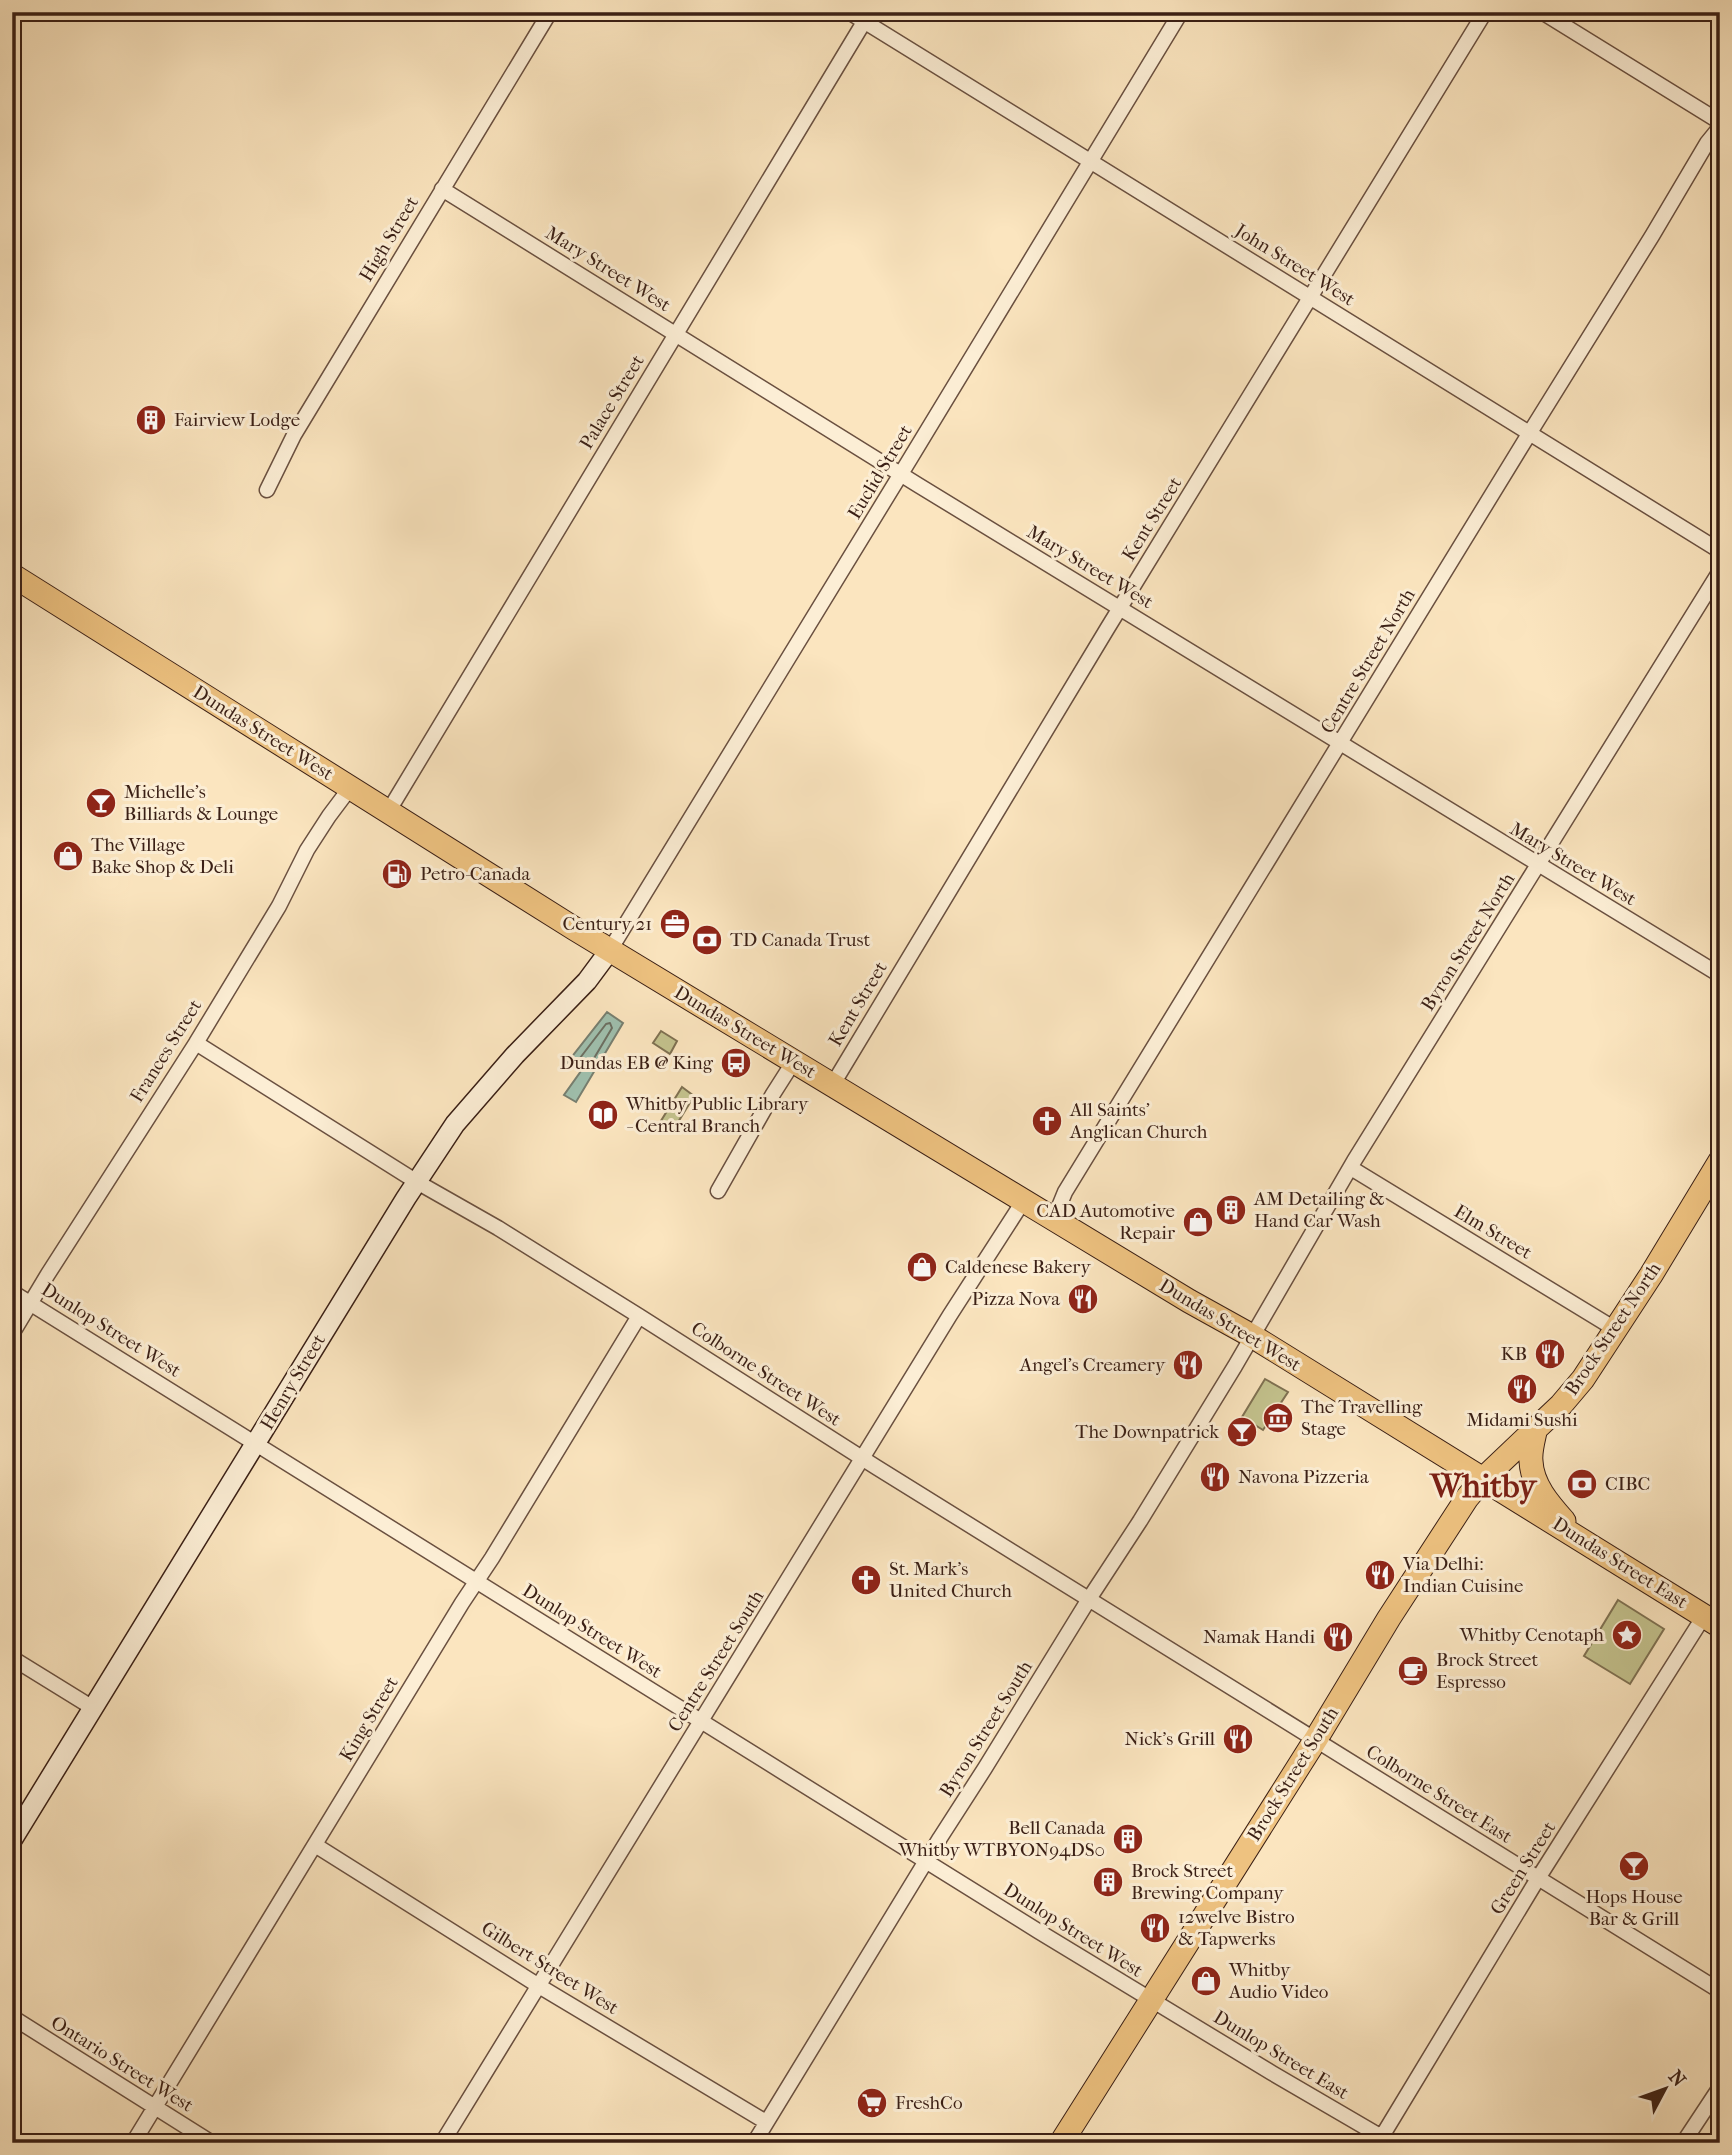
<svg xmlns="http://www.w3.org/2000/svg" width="1732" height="2155" viewBox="0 0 1732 2155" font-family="'IM FELL French Canon',serif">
	<rect width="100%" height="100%" fill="#fbe5bf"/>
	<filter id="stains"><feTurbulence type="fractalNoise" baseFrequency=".00286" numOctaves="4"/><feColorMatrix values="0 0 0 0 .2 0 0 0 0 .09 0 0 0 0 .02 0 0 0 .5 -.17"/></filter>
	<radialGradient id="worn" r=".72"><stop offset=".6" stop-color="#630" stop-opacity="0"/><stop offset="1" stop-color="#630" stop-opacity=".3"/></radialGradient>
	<path fill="#c4c38e" stroke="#7f7152" stroke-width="2" d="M661,1031L677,1041L670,1054L653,1043Z
		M682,1087L694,1096L672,1132L659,1124Z
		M1265,1379L1288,1392L1263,1430L1242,1417Z
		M1618,1600L1664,1629L1630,1684L1584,1656Z"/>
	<path fill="#9fbfad" stroke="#777f70" stroke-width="2" d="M607,1012L623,1023L576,1102L564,1095L581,1071L567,1063Z"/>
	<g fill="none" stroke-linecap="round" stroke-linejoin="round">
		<path stroke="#6c6f61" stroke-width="2" d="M610,1023L612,1028L590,1065L586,1066L580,1062V1058L606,1024Z"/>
		<g stroke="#6a5040" stroke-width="17">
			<path id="minor" d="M849,12L1720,551
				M1542,12L1720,122
				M442,189L918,485L1720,975
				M267,490L294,435L550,12
				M388,812L870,12
				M610,950L910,459L1181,12
				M196,1043L417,1182L498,1228L639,1316L876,1467L1720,1991
				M833,1084L1107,629L1485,12
				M1351,1168L1615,1329
				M718,1191L773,1094L794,1061
				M1054,1219L1065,1192L1529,434L1652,236L1707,143L1720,127
				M12,1292L1038,1931L1272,2073L1392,2143
				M12,1334L48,1274L196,1043L279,906L307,850L329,816L350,788
				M12,1658L93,1708
				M315,1845L539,1986L766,2122
				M12,2017L212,2143
				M133,2143L462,1603L492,1558L639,1316
				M442,2143L950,1315L1024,1200
				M754,2143L940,1838L985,1768L1089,1599L1140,1521L1235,1366L1354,1161L1720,571
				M1378,2143L1537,1880L1704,1616
				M1683,2143L1720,2087"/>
		</g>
		<g stroke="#3a1f15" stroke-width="22">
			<path id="secondary" d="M12,1840L406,1198L455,1124L515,1055L587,981L610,950"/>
		</g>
		<g stroke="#3a1f15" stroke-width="25">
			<path id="primary" d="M12,575L575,929L1189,1301L1252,1336L1720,1626
				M1535,1432C1533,1441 1530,1452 1531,1461C1532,1485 1549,1504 1564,1521
				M1061,2143L1316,1739L1389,1618L1467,1498L1483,1479L1561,1405L1583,1379L1651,1275L1720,1161"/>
		</g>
		<use href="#minor" stroke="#fceed5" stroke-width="14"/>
		<use href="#secondary" stroke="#fceed5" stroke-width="19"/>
		<use href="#primary" stroke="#eec280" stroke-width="23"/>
	</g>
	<defs>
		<g id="building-disc" transform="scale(1.575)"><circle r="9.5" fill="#8f2418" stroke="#fceed5"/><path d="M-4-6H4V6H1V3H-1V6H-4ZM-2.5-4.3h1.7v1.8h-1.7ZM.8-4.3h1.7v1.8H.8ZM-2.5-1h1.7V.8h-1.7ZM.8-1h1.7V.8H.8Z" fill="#fff"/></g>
		<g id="bar-disc" transform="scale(1.575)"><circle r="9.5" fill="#8f2418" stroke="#fceed5"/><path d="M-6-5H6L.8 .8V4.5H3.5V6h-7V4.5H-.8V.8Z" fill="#fff"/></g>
		<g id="shop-disc" transform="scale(1.575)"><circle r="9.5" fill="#8f2418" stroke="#fceed5"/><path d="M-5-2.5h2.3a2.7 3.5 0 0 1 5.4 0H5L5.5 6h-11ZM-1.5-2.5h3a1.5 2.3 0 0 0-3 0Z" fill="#fff"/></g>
		<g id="fuel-disc" transform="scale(1.575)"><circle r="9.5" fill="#8f2418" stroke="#fceed5"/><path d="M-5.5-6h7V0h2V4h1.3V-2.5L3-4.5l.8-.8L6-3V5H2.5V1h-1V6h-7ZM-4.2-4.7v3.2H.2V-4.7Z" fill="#fff"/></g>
		<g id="office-disc" transform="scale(1.575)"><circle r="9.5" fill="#8f2418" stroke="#fceed5"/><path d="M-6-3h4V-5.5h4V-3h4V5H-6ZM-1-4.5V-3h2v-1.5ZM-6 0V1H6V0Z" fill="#fff"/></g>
		<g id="bank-disc" transform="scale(1.575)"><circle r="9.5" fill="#8f2418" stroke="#fceed5"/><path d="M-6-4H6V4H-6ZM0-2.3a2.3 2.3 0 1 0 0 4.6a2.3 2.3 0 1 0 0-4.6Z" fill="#fff"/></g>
		<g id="bus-disc" transform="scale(1.575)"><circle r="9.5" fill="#8f2418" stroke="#fceed5"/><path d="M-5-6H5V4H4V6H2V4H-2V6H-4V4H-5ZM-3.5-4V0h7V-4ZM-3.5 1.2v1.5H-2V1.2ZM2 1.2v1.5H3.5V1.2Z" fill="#fff"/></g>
		<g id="library-disc" transform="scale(1.575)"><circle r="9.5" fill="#8f2418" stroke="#fceed5"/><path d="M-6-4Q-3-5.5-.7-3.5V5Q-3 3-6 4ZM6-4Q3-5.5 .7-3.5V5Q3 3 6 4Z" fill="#fff"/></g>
		<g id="church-disc" transform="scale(1.575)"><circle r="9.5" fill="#8f2418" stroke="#fceed5"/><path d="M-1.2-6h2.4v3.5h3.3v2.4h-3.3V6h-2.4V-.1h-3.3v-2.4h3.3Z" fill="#fff"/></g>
		<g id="restaurant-disc" transform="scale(1.575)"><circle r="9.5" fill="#8f2418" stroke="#fceed5"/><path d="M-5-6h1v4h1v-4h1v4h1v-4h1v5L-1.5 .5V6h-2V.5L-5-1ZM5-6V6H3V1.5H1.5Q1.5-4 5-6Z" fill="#fff"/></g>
		<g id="museum-disc" transform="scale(1.575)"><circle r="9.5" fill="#8f2418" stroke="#fceed5"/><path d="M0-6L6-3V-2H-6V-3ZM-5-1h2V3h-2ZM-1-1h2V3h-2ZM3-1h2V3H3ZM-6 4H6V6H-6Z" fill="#fff"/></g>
		<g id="sight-disc" transform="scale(1.575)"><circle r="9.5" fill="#8f2418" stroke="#fceed5"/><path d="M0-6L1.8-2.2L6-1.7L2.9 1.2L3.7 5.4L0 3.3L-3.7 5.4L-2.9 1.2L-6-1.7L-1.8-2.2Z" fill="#fff"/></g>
		<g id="cafe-disc" transform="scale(1.575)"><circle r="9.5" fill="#8f2418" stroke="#fceed5"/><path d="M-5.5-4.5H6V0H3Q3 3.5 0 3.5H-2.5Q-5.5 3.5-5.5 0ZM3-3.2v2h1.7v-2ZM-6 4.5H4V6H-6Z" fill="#fff"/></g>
		<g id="supermarket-disc" transform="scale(1.575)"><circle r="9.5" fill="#8f2418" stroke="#fceed5"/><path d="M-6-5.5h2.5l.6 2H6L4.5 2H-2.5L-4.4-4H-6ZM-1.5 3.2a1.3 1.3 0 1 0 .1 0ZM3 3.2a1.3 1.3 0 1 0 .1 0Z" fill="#fff"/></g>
	</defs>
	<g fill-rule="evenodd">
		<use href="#building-disc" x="151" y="420"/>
		<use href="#bar-disc" x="101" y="803"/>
		<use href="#shop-disc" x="68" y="856"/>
		<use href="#fuel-disc" x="397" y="874"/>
		<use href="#office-disc" x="675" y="924"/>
		<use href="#bank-disc" x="707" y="940"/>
		<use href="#bus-disc" x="736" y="1063"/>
		<use href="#library-disc" x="603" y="1115"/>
		<use href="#church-disc" x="1047" y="1121"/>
		<use href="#building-disc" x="1231" y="1210"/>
		<use href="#shop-disc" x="1198" y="1222"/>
		<use href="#shop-disc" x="922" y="1267"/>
		<use href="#restaurant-disc" x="1083" y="1299"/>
		<use href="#restaurant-disc" x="1550" y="1354"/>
		<use href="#restaurant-disc" x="1188" y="1365"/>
		<use href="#restaurant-disc" x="1522" y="1389"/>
		<use href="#museum-disc" x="1278" y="1418"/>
		<use href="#bar-disc" x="1242" y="1432"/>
		<use href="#restaurant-disc" x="1215" y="1477"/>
		<use href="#bank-disc" x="1582" y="1484"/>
		<use href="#restaurant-disc" x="1380" y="1575"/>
		<use href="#church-disc" x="866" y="1580"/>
		<use href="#sight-disc" x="1627" y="1635"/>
		<use href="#restaurant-disc" x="1338" y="1637"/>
		<use href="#cafe-disc" x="1413" y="1671"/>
		<use href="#restaurant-disc" x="1238" y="1739"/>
		<use href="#building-disc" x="1128" y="1839"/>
		<use href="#bar-disc" x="1634" y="1866"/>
		<use href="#building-disc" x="1108" y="1882"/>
		<use href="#restaurant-disc" x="1155" y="1928"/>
		<use href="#shop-disc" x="1206" y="1981"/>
		<use href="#supermarket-disc" x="872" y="2103"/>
	</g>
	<g text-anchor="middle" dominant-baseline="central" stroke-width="6" stroke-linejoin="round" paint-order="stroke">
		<g font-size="19" fill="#3a1f15" stroke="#fceed5">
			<text transform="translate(389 239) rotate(-59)">High Street</text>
			<text transform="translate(1295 265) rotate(32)">John Street West</text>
			<text transform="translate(608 269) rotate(32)">Mary Street West</text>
			<text transform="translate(612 402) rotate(-59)">Palace Street</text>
			<text transform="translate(880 472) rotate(-59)">Euclid Street</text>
			<text transform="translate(1152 519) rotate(-58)">Kent Street</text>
			<text transform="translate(1090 567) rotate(31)">Mary Street West</text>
			<text transform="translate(1368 661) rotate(-59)">Centre Street North</text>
			<text transform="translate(263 733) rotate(32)">Dundas Street West</text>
			<text transform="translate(1573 864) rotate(31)">Mary Street West</text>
			<text transform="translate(1468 942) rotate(-58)">Byron Street North</text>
			<text transform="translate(858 1004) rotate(-59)">Kent Street</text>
			<text transform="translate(745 1032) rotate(31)">Dundas Street West</text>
			<text transform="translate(166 1051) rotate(-58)">Frances Street</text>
			<text transform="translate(1493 1232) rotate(31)">Elm Street</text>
			<text transform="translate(1230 1325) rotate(31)">Dundas Street West</text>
			<text transform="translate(1613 1329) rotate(-56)">Brock Street North</text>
			<text transform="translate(111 1330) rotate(32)">Dunlop Street West</text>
			<text transform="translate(766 1374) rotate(33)">Colborne Street West</text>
			<text transform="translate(293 1382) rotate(-59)">Henry Street</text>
			<text transform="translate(1620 1563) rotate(32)">Dundas Street East</text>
			<text transform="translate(592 1631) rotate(32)">Dunlop Street West</text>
			<text transform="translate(716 1661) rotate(-58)">Centre Street South</text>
			<text transform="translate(369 1719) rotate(-59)">King Street</text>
			<text transform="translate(986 1729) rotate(-58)">Byron Street South</text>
			<text transform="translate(1293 1774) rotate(-58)">Brock Street South</text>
			<text transform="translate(1439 1794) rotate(32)">Colborne Street East</text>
			<text transform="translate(1523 1868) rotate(-58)">Green Street</text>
			<text transform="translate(1073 1930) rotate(32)">Dunlop Street West</text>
			<text transform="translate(550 1968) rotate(32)">Gilbert Street West</text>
			<text transform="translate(1281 2055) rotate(31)">Dunlop Street East</text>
			<text transform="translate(122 2064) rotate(32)">Ontario Street West</text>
		</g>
		<g font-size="19" fill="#3a1f15" stroke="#fceed5" text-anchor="start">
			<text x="174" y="420">Fairview Lodge</text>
			<text x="124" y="792">Michelle's<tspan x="124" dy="22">Billiards &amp; Lounge</tspan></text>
			<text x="91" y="845">The Village<tspan x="91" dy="22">Bake Shop &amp; Deli</tspan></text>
			<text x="420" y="874">Petro-Canada</text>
			<text x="652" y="924" text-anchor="end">Century 21</text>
			<text x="730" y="940">TD Canada Trust</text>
			<text x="713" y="1063" text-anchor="end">Dundas EB @ King</text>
			<text x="626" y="1104">Whitby Public Library<tspan x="626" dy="22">- Central Branch</tspan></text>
			<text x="1070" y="1110">All Saints'<tspan x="1070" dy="22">Anglican Church</tspan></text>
			<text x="1254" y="1199">AM Detailing &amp;<tspan x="1254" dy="22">Hand Car Wash</tspan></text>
			<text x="1175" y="1211" text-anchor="end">CAD Automotive<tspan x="1175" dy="22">Repair</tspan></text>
			<text x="945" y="1267">Caldenese Bakery</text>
			<text x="1060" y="1299" text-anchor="end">Pizza Nova</text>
			<text x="1527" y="1354" text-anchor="end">KB</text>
			<text x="1165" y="1365" text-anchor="end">Angel's Creamery</text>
			<text x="1301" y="1407">The Travelling<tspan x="1301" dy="22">Stage</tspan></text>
			<text x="1522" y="1420" text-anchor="middle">Midami Sushi</text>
			<text x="1219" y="1432" text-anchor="end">The Downpatrick</text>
			<text x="1238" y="1477">Navona Pizzeria</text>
			<text x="1605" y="1484">CIBC</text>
			<text x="1403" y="1564">Via Delhi:<tspan x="1403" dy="22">Indian Cuisine</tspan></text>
			<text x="889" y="1569">St. Mark's<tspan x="889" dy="22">United Church</tspan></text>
			<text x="1604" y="1635" text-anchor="end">Whitby Cenotaph</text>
			<text x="1315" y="1637" text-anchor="end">Namak Handi</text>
			<text x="1436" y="1660">Brock Street<tspan x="1436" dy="22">Espresso</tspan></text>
			<text x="1215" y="1739" text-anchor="end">Nick's Grill</text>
			<text x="1105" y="1828" text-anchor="end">Bell Canada<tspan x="1105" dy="22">Whitby WTBYON94DS0</tspan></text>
			<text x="1131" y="1871">Brock Street<tspan x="1131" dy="22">Brewing Company</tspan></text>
			<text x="1634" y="1897" text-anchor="middle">Hops House<tspan x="1634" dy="22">Bar &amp; Grill</tspan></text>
			<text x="1178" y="1917">12welve Bistro<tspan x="1178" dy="22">&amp; Tapwerks</tspan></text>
			<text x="1229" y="1970">Whitby<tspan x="1229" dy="22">Audio Video</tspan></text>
			<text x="895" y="2103">FreshCo</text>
		</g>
		<g font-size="33" font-weight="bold" fill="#7a1f14" stroke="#fceed5">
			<text x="1483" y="1486">Whitby</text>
		</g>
	</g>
	<rect width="1732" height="2155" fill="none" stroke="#fbe5bf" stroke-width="42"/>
	<rect x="14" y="14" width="1704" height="2127" fill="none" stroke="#3a1f15" stroke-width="3.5"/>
	<rect x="21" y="21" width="1690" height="2113" fill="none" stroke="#3a1f15" stroke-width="2"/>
	<g transform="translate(1665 2089) rotate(49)" stroke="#fceed5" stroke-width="5" paint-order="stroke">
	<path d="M0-5L12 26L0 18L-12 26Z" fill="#3a1f15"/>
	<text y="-10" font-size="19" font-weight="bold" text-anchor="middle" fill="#3a1f15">N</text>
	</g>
	<rect width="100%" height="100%" filter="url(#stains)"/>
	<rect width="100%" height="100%" fill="url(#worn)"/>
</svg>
